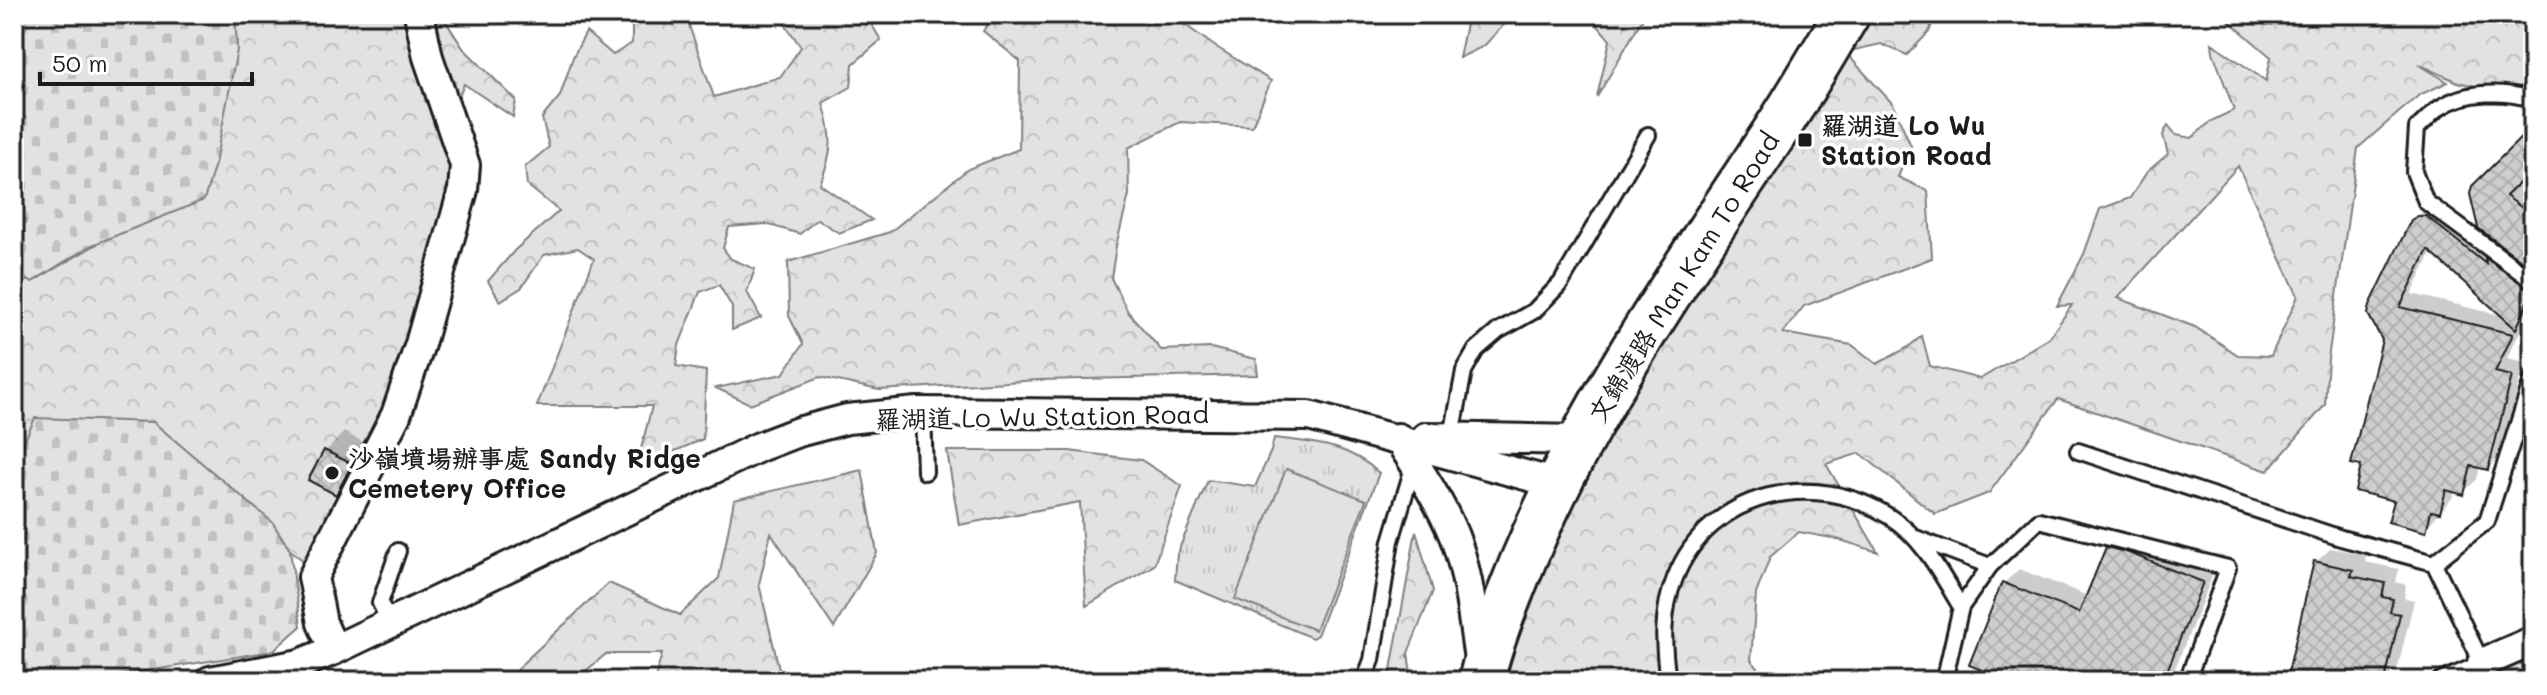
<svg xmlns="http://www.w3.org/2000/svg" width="2547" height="695" viewBox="0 0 2547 695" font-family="Mali,'LXGW WenKai TC',sans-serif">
	<defs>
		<pattern id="forest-crowns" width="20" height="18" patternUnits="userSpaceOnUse" patternTransform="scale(2)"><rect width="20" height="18" fill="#e2e2e2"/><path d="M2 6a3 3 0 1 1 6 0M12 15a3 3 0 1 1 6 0" fill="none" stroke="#c1c1c1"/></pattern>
		<pattern id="cemetery-stones" width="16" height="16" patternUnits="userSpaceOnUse" patternTransform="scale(2)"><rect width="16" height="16" fill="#e2e2e2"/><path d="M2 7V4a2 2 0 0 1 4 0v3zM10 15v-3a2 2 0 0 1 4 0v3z" fill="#c1c1c1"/></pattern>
		<pattern id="park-tufts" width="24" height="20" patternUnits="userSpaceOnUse" patternTransform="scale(2)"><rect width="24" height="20" fill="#e2e2e2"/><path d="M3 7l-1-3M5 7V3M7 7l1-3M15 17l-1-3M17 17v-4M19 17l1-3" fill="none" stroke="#c1c1c1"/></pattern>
		<pattern id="building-cross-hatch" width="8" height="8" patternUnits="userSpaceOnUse" patternTransform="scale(2)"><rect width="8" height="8" fill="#cecece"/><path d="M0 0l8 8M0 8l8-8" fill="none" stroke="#b0b0b0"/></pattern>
	</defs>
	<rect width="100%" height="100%" fill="#fff"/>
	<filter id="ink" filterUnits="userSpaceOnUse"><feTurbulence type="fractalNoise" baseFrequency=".0125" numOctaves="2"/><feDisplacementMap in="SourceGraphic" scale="16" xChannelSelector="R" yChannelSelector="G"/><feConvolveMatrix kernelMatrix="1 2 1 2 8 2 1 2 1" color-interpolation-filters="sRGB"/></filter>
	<g filter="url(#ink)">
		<path fill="url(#forest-crowns)" stroke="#7f7f7f" stroke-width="2" fill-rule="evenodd" d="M235,14H441L463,48L516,100L513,117L464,84L450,117L463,190L447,249L319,573L290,550L272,522L36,418L14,464V276L32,282L97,244L237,50Z
			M632,14H685L714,97L780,77L801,47L778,14H865L881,40L853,64L851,87L823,103C834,138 833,151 820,184L872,220L839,233L817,219L800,234L766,224L729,227L723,248L731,259L755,269L747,292L761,318L732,330V307L719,285L700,292L679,345L676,366L706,371L703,439L636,468L652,406H537L594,259L578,248L544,255L521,288L500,301L488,281L515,250L559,211L527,185L525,167L549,147L542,118L560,96L573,57L586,32L613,55L632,43Z
			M995,14H1170L1213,45L1271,81L1252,126L1180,122L1128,148L1129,195L1116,246L1111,278L1128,312L1161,350L1211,348L1256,359L1258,375L1039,380L879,390L820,377L750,404L716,388L783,374L803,344L789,316L788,262L890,232L968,169L1019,149L1020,61L983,31Z
			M1468,14H1514L1484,46L1459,58Z
			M1588,14H1645L1597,97L1610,40Z
			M1847,14L1894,16L1898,14H1940L1935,16L1929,32L1907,55L1881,44L1845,52L1893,104L1911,146L1898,177L1928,191L1932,258L1804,306L1783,333L1852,345L1877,364L1907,348L1922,336L1930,366L1980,379L2049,338L2072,305L2057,306L2084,254L2100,209L2130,198L2147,172L2168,154L2163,135L2168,125L2176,135L2192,138L2211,121L2234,110L2213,52L2212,43L2266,81L2271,57L2221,14H2533V100L2458,82L2418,64L2448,82L2419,95L2358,148L2328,359L2325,405L2268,471L2058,399L1989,493L1935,514L1860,453L1826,464L1878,552L1837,539L1799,532L1770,557L1756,594L1751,660L1769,681H1485L1506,603ZM2238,166L2298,296L2271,356L2238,355L2195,327L2118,298Z
			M947,451H1069L1141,460L1182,486L1154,565L1086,606L1080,502L959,525Z
			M862,470L877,553L834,628L771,533L759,584L782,681H654L662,654H606L574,681H509L524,662L609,583L680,615L719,578L734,500Z
			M1416,531L1433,591L1408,653L1412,681H1389Z
			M2533,655V681H2473Z"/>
		<path fill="url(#cemetery-stones)" stroke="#7f7f7f" stroke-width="2" d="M14,14H235L237,50L215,164L204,200L90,246L32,282L14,276Z
			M35,418L153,422L272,522L290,550L301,626L273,651L83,681H14V464Z"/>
		<path fill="url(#park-tufts)" stroke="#7f7f7f" stroke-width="2" d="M1274,438C1316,443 1347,444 1379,473L1317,635L1312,638L1175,580L1177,554L1208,480L1255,487L1271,451Z"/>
		<path fill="#e2e2e2" stroke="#7f7f7f" stroke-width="2" d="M1286,469L1366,500L1315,630L1235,599Z"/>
		<path fill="#0003" fill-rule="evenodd" d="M2533,128V304L2522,320L2525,321L2507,358L2524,362L2501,455L2487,468L2480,466L2477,479L2463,493L2455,491L2453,497L2425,529L2396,499L2358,490L2413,221L2427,207L2440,204L2497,248L2502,244L2480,227ZM2432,252L2504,316L2412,294Z
			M344,432L369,445L354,474L336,493L326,451Z
			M2122,534L2144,539L2216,567L2170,681H2014L2004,583L2019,569L2088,596L2107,548Z
			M2331,548L2366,555L2365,562L2399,569L2396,582L2406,585L2404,598L2414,600L2398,667L2384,681H2288L2316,562Z"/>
		<path fill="url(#building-cross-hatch)" stroke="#1c1c1c" stroke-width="2" d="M2533,126V170L2506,196L2533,216V269L2478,228L2470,194L2472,186Z
			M2418,216H2426L2486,264L2485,258L2533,291L2516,329L2428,250L2400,307L2513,334L2495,372L2512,376L2488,470L2471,466L2464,495L2446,490L2440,513L2431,511L2426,532L2388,522L2394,501L2355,491L2361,466L2351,464L2382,340L2368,314L2370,305L2411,220Z
			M324,450L352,464L336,495L308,480Z
			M2106,547L2129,553L2203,582L2163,681H2009L1969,665L2002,582L2079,613Z
			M2314,561L2353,570L2351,576L2385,583L2382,597L2393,599L2390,612L2400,614L2385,681H2286Z"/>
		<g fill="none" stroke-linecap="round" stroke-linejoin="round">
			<g stroke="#1c1c1c" stroke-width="20">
				<path id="lane" d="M2533,99C2504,91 2467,90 2441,107C2432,112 2425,122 2417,128L2414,172L2426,202L2533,281
					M923,412L925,472
					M1452,436L1464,371L1476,350L1498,331L1534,311L1561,283L1648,135
					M2078,451L2341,538L2434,563L2487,521L2533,377
					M1916,538L1990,566
					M2434,563L2482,663L2441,681
					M390,623L380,603L398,551
					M1364,681L1372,660L1391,541L1414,464
					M1668,681C1663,646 1661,612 1675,578C1709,491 1815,468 1890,517C1923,538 1941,574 1961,607
					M1944,681L1961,607L1990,566L2039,520L2228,568L2187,681"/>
			</g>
			<g stroke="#1c1c1c" stroke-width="34">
				<path id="street" d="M1426,437L1580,440
					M1398,438C1418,469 1440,501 1454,536C1470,576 1473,623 1480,666
					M334,650L322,623L313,577L396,415L420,344L463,190L465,165L428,57L419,14
					M2482,663L2533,641
					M210,681L300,664L334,650L759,447L798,432L847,419L917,412L1309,416L1558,484"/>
			</g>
			<g stroke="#1c1c1c" stroke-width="50">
				<path id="primary" d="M1481,681C1491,639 1507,601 1523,561C1587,409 1680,275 1771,138C1798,98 1822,55 1847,14"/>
			</g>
			<use href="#lane" stroke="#fff" stroke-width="14"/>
			<use href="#street" stroke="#fff" stroke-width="28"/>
			<use href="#primary" stroke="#fff" stroke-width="44"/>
		</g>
	</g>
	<g fill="#1c1c1c" stroke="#fff" stroke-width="3">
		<rect x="1797" y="132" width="16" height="16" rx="4"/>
		<circle cx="332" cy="473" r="8"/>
	</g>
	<g text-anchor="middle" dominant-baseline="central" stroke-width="7" stroke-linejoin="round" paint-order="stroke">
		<g font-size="26" font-weight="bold" fill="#1c1c1c" stroke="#fff" text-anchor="start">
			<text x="1821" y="125">羅湖道 Lo Wu<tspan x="1821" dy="30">Station Road</tspan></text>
			<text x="348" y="458">沙嶺墳場辦事處 Sandy Ridge<tspan x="348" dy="30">Cemetery Office</tspan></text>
		</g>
		<g font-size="26" fill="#1c1c1c" stroke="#fff">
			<text transform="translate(1683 277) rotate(-58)">文錦渡路 Man Kam To Road</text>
			<text transform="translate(1042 416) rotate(-1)">羅湖道 Lo Wu Station Road</text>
		</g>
	</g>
	<rect width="2547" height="695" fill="none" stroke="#fff" stroke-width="48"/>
	<rect x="24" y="24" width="2499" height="647" fill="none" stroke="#1c1c1c" stroke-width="3" filter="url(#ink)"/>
	<path d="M40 72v12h212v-12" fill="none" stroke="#1c1c1c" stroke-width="4"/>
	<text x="52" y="72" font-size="24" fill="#1c1c1c" stroke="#ffffff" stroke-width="6" paint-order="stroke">50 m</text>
</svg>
